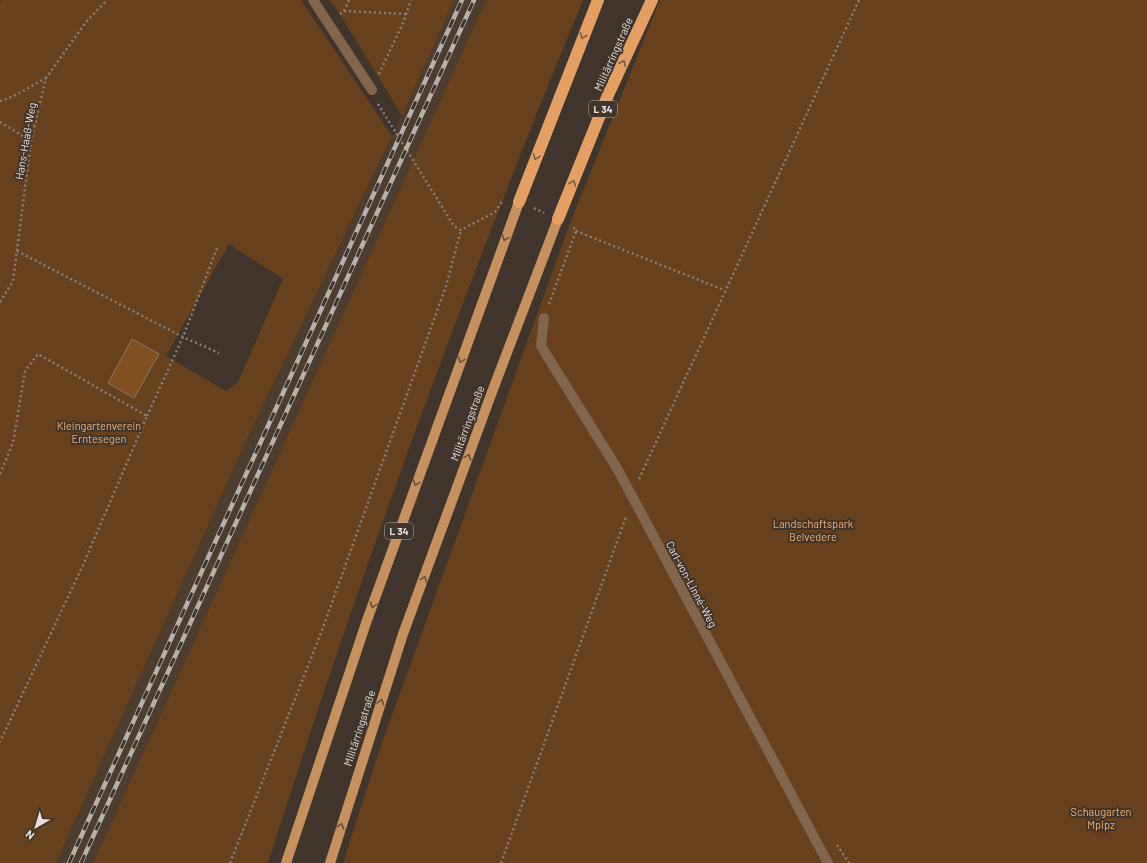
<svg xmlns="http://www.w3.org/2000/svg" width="1147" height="863" viewBox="0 0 1147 863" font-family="Barlow,sans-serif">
	<rect width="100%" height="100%" fill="#3f352d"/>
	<path fill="#4c3d31" d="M454,0H486L93,863H56L248,437L402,116Z"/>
	<path fill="#67411e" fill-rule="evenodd" d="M3,0H301L392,136L248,437L56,863H0V1ZM229,244L283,279L238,382L226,391L166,356Z
		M330,0H454L402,116L340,14Z
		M486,0H583C466,283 361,571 268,863H93Z
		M660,0H1147V863H343L378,754L572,218Z"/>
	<path fill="#7f4f1f" stroke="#857970" d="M132,339L159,354L134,398L108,383Z"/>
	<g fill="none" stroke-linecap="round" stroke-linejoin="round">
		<path stroke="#89807a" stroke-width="2.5" stroke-dasharray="2 3" stroke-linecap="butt" d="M344,11L349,0
			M340,14L344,11L406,14
			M379,74L403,23L411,0
			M0,101L14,96L46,78
			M378,104L454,226L461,230L495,212L503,200
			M0,122L31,141
			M534,208L544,213
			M576,231L724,290
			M17,251L183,337L217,248
			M0,302L13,281L31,141L46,78L86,22L107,0
			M549,304L576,231L572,225
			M147,416L183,337L219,353
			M0,474L13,443L25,371L38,354L147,416L83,565L0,742
			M639,479L859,0
			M837,845L849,863
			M230,863L321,633L446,286L461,230
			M501,863L626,517"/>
		<path stroke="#81654d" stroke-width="10" d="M313,0L372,90
			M544,318L541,346L618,470L828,863"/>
		<path stroke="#c8905d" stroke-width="10" d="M286,863L366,623L519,202
			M330,863L403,634L492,392L558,219"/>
		<path stroke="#e4a063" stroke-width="12" d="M519,202L598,0
			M558,219L608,95L652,0"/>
		<g stroke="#b8b0aa" stroke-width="4.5">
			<path id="rail" d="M69,863L462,0
				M81,863L474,0"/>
		</g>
		<use href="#rail" stroke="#3f352d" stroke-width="3" stroke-dasharray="9" stroke-linecap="butt"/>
	</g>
	<defs><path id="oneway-chevron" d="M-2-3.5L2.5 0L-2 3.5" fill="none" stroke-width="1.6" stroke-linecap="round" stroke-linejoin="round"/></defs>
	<g stroke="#795a40">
		<use href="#oneway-chevron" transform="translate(583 36) rotate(111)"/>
		<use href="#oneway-chevron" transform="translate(623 63) rotate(-65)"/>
		<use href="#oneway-chevron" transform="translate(536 157) rotate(111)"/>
		<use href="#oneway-chevron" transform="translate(573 183) rotate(-68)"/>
	</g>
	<g stroke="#68503b">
		<use href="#oneway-chevron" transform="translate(505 238) rotate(110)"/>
		<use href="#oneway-chevron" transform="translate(461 360) rotate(110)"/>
		<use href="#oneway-chevron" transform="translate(468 457) rotate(-70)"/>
		<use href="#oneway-chevron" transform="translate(416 483) rotate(110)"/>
		<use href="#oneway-chevron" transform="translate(424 579) rotate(-69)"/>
		<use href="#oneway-chevron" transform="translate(373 605) rotate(110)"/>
		<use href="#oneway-chevron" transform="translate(381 702) rotate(-72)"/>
		<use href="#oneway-chevron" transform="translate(341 826) rotate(-73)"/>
	</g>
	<g text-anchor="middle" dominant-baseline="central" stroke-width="4" stroke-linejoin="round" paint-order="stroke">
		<g fill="#3f352d" stroke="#b4aca6" stroke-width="1">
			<rect x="589" y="101" width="28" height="16" rx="3"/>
			<rect x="385" y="523" width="28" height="16" rx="3"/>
		</g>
		<g font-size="10" font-weight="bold" fill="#e6dfda">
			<text x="603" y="109">L 34</text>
			<text x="399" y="531">L 34</text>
		</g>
		<g font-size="11" fill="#e6dfda" stroke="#3f352d">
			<text transform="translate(613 54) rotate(-66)">Militärringstraße</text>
			<text transform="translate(25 141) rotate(-80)">Hans-Haaß-Weg</text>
			<text transform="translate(467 423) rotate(-70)">Militärringstraße</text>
			<text transform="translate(692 584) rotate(62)">Carl-von-Linné-Weg</text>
			<text transform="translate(359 728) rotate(-72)">Militärringstraße</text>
		</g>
		<g font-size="11" fill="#f5af71" stroke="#3f352d">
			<text x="99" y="425">Kleingartenverein<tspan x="99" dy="13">Erntesegen</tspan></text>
			<text x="813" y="523">Landschaftspark<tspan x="813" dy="13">Belvedere</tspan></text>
			<text x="1101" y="811">Schaugarten<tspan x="1101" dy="13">Mpipz</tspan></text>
		</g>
	</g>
	<g transform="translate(36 827) rotate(218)" stroke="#3f352d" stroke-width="3" paint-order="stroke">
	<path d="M0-3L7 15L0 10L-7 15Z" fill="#e6dfda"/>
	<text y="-6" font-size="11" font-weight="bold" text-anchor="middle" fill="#e6dfda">N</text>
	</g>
</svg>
